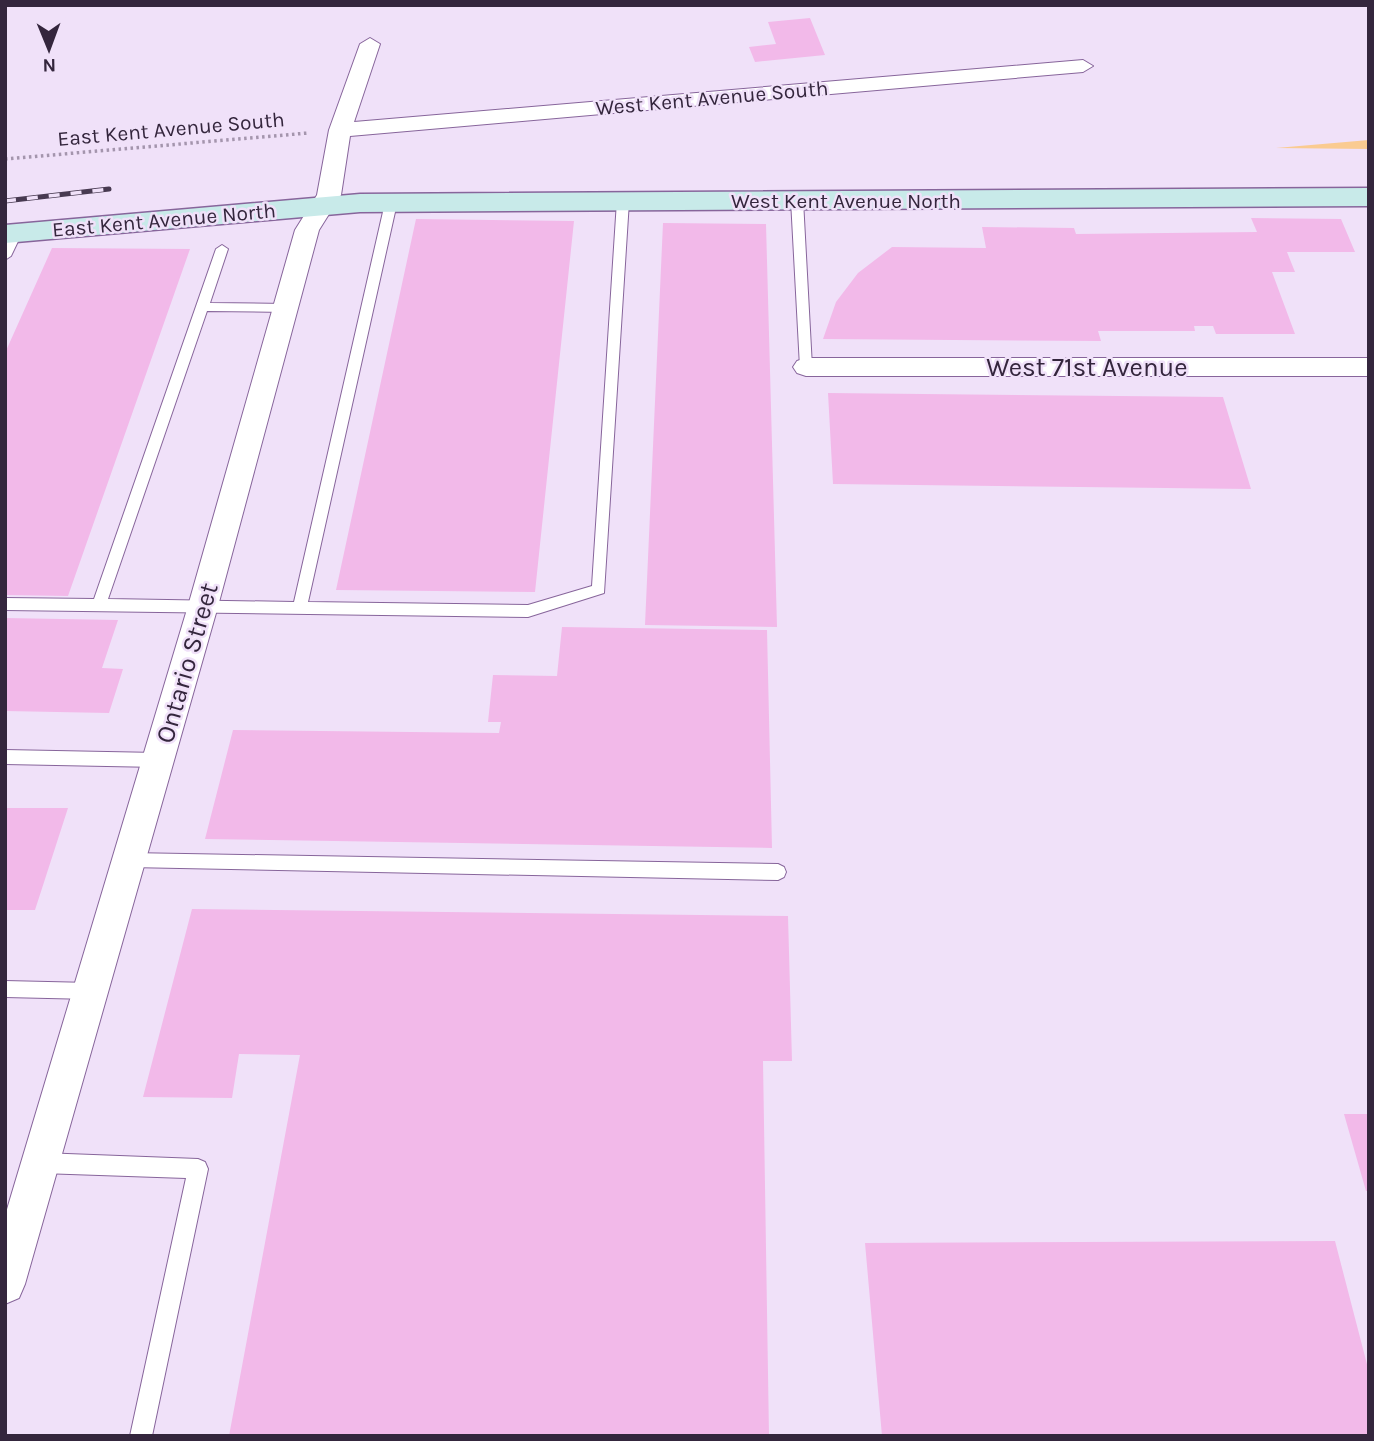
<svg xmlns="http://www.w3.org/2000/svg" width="1374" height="1441" viewBox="0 0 1374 1441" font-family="Karla,sans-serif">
	<rect width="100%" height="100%" fill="#f0e1f9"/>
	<path fill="#facb91" d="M1369,140V149L1276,148Z"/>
	<path fill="#f2b9e9" d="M810,18L825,55L755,62L749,47L776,44L768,22Z
		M1251,218L1341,219L1355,252H1287L1295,272H1272L1295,334H1216L1213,326H1194L1195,331H1098L1101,341L823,339L836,302L858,273L892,247L986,248L982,227L1074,228L1076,234L1257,232Z
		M416,219L574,221L535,592L336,590Z
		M663,223L766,224L777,627L645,625Z
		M52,248L190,249L68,596L5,595V353Z
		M828,393L1223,397L1251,489L833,484Z
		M5,618L118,620L102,668L123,669L109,713L5,711Z
		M562,627L767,630L772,848L205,839L233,730L499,733L501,722H488L493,675L557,676Z
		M5,808H68L35,910H5Z
		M192,909L788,916L792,1061H763L769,1436H229L300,1055L239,1054L232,1098L143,1097Z
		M1344,1114H1369V1191H1366Z
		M1335,1241L1369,1372V1436H882L865,1243Z"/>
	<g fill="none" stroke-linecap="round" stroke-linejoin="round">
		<g stroke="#87659b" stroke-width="2">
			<path id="lane" d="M797,196L803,200L812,367L806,371L800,367L791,200Z
				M623,197L629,201L604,593L528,617L5,610V598L94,599L216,249L222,245L228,249L210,303L286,304L292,308L286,312L207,311L108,599L294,602L385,203L391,199L397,203L308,602L528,605L592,586L617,201Z
				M16,229L22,233L11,256L5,260V243L12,230Z
				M5,750L158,753L164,755L166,760L164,765L158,767L5,764Z
				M129,853L778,864L784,867L786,872L784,877L778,880L129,867L123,865L121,860L123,855Z
				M5,981L91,983L97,985L100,991L97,997L91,999L5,997Z
				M41,1153L198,1159L205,1162L208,1169L152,1436H130L186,1178L41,1173L34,1170L31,1163L34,1156Z"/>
		</g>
		<g stroke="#87659b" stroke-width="2">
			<path id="street" d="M370,38L380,44L354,122L1083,60L1093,66L1083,72L350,136L341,195L319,230L218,606L25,1284L19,1298L5,1304V1216L188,606L295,230L317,195L329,130L360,44Z
				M806,358H1369V376H806L797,373L793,367L797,361Z"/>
		</g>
		<g stroke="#87659b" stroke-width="3">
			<path id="secondary" d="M1369,188V206L360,212L5,243V225L360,194Z"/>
		</g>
		<path stroke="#a495ad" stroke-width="3.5" stroke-dasharray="2.5 3.5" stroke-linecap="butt" d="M5,159L308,133"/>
		<use href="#lane" fill="#fff" fill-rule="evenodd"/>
		<use href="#street" fill="#fff" fill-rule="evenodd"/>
		<use href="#secondary" fill="#c8eae9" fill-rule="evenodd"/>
		<g stroke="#483a51" stroke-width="5">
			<path id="rail" d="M5,201L109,189"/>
		</g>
		<use href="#rail" stroke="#f0e1f9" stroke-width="3.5" stroke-dasharray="11" stroke-linecap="butt"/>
	</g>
	<g text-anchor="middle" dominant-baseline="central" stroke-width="5" stroke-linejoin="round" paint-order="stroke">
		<g font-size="21" fill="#34263d" stroke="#f0e1f9">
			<text transform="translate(712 98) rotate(-5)">West Kent Avenue South</text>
			<text transform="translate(171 129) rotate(-5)">East Kent Avenue South</text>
			<text x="846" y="201">West Kent Avenue North</text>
			<text transform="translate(164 220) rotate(-5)">East Kent Avenue North</text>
		</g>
		<g font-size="26" fill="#34263d" stroke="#f0e1f9">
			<text x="1087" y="367">West 71st Avenue</text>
			<text transform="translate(187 663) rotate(-74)">Ontario Street</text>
		</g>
	</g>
	<rect width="1374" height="1441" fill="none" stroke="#34263d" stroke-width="14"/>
	<g transform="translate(49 49) rotate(179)" stroke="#f0e1f9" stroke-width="5" paint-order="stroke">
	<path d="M0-5L12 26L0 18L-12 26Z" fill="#34263d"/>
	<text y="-10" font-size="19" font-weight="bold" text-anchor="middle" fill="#34263d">N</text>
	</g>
</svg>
